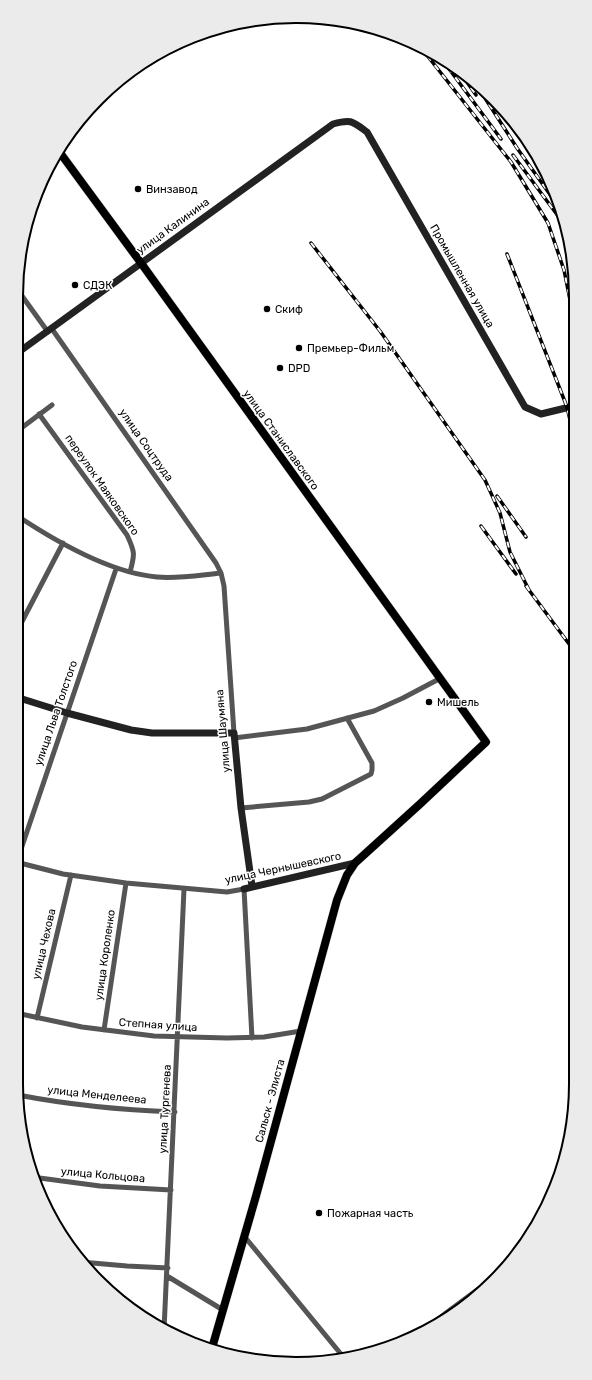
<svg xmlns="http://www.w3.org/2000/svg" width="592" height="1380" viewBox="0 0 592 1380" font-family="Rubik,sans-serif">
	<rect width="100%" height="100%" fill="#fff"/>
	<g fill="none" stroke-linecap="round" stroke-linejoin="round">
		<g stroke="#dbdbdb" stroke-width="9">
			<path id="primary" d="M58,150L141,263L486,742L420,804L355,863L347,875L337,900L256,1196L212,1348"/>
		</g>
		<path stroke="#555" stroke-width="5" d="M17,289L48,332
			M52,329L216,563L221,573L224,586L234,733
			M39,414L127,535C135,552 135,554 130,572
			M16,432L52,405
			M16,515C55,541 111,573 157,577C178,579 200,575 221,573
			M16,633L63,543
			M234,738L307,729L374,711L403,698L439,679
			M241,808L309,802L322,799L371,774L372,770V763L347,718
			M16,862L63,874L126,883L227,892L244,889L252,1038
			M16,864L116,569
			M16,1013L82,1027L154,1036L227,1038L264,1037L301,1031
			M37,1018L71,875
			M104,1030L126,883
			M18,1095C70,1105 122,1110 175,1112
			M32,1177L100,1186L171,1190
			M244,1236L345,1359
			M81,1262L127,1266L168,1268
			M167,1276L223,1310
			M164,1330L184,889
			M425,1331L446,1313L504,1270"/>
		<path stroke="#222" stroke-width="7" d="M16,354L333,124C351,119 352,121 367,132L525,407L541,414L574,406
			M16,697L67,713L131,730L152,733H234L241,808L252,886
			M244,889L355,863"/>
		<use href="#primary" stroke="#000" stroke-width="8"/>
		<g stroke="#000" stroke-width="3.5">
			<path id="rail" d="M419,47L426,54L511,162L548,223L564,270L574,320
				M441,58L501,139
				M457,68L476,95
				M476,84L517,148L556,203
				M513,155L564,224
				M311,243L380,331L485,480L500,513L510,552L529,590
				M507,254L567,407L574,437
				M497,496L526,537
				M481,526L516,574
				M526,586L575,652"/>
		</g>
		<use href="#rail" stroke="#fff" stroke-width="2" stroke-dasharray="6" stroke-linecap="butt"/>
	</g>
	<g fill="#000" stroke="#fff" stroke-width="1.5">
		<circle cx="138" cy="189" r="4"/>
		<circle cx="75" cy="285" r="4"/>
		<circle cx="267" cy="309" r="4"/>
		<circle cx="299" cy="348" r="4"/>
		<circle cx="280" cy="368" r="4"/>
		<circle cx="429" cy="702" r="4"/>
		<circle cx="319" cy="1213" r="4"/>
	</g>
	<g text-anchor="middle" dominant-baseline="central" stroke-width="3" stroke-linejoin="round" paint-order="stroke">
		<g font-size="11" fill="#000" stroke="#fff" text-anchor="start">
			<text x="146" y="189">Винзавод</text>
			<text x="83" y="285">СДЭК</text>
			<text x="275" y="309">Скиф</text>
			<text x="307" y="348">Премьер-Фильм</text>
			<text x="288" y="368">DPD</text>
			<text x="437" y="702">Мишель</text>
			<text x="327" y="1213">Пожарная часть</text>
		</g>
		<g font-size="11" fill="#000" stroke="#fff">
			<text transform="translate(173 226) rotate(-36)">улица Калинина</text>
			<text transform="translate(462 276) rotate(60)">Промышленная улица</text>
			<text transform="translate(281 440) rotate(54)">улица Станиславского</text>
			<text transform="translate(146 445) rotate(55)">улица Соцтруда</text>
			<text transform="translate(102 485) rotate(55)">переулок Маяковского</text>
			<text transform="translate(56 713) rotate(-71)">улица Льва Толстого</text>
			<text transform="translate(223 731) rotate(-95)">улица Шаумяна</text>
			<text transform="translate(283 868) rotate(-12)">улица Чернышевского</text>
			<text transform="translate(44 944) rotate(-77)">улица Чехова</text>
			<text transform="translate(105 955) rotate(-82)">улица Короленко</text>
			<text transform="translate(158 1025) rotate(4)">Степная улица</text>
			<text transform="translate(97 1095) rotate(6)">улица Менделеева</text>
			<text transform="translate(270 1101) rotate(-75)">Сальск - Элиста</text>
			<text transform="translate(165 1109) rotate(-87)">улица Тургенева</text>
			<text transform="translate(103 1175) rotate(5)">улица Кольцова</text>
		</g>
	</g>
	<path d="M0 0H592V1380H0ZM296 23H296A273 273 0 0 1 569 296V1084A273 273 0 0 1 296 1357H296A273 273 0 0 1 23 1084V296A273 273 0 0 1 296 23Z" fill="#ebebeb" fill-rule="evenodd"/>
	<path fill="none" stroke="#000" stroke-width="2" d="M296 23H296A273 273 0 0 1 569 296V1084A273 273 0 0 1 296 1357H296A273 273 0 0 1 23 1084V296A273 273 0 0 1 296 23Z"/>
</svg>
